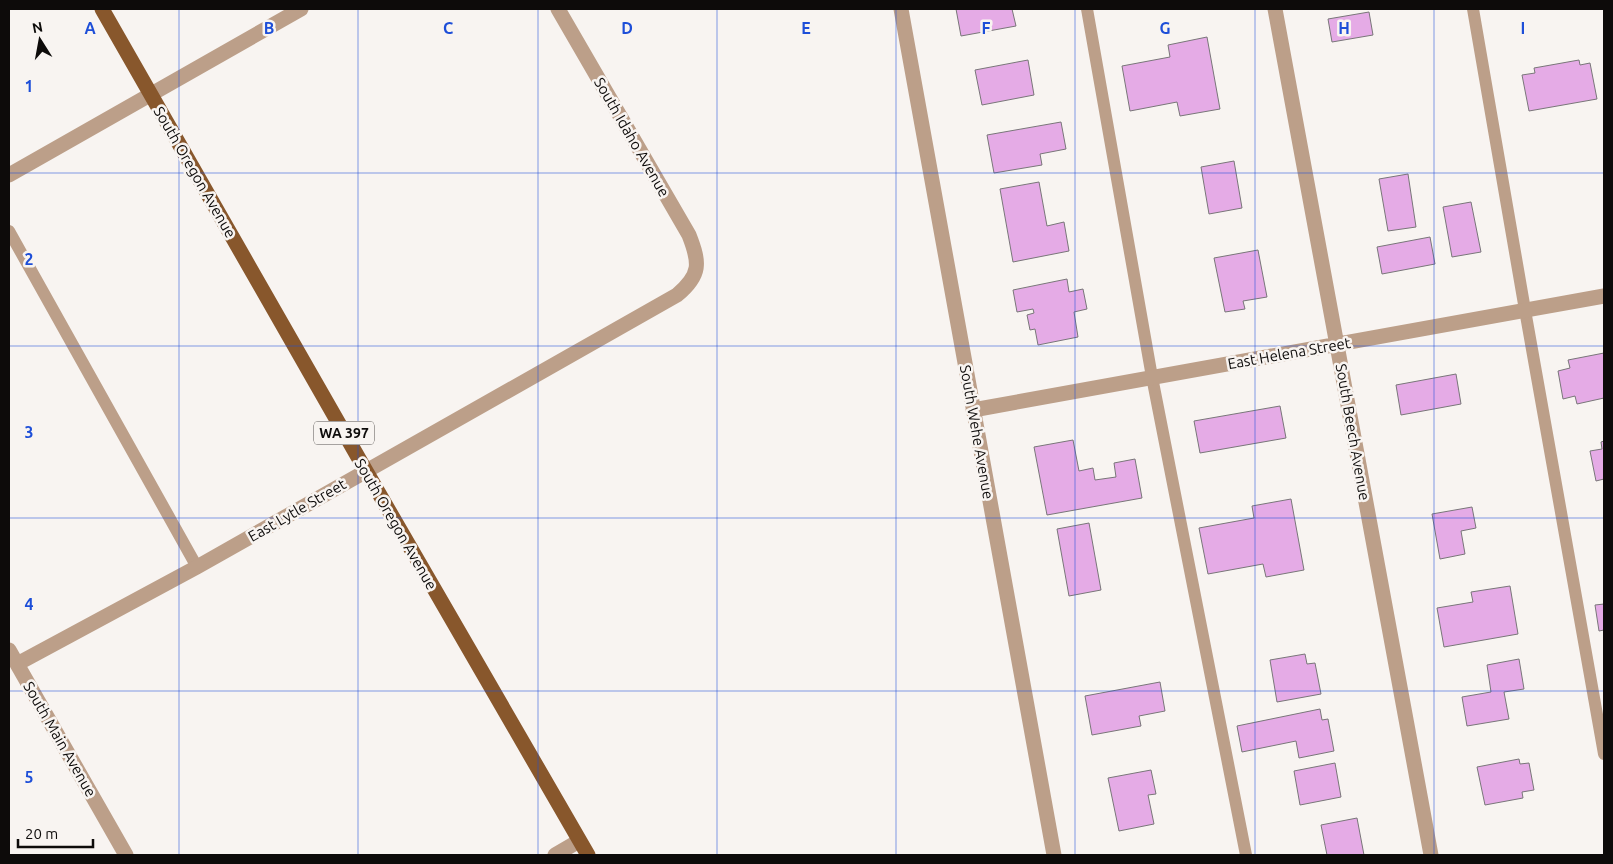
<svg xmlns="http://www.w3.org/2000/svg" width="1613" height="864" viewBox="0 0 1613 864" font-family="Ubuntu,sans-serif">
	<rect width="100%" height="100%" fill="#f8f4f1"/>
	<path fill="#e5abe6" stroke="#797679" d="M956,9H1012L1016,26L961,36Z
		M1369,12L1373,35L1332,42L1328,19Z
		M1207,37L1220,109L1180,116L1177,102L1130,111L1122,66L1170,57L1168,45Z
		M1028,60L1034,95L982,105L975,70Z
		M1579,60L1580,65L1590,63L1597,99L1529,111L1522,75L1535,73L1534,68Z
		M1061,122L1066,149L1040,154L1042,165L994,173L987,135Z
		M1234,161L1242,208L1209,214L1201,167Z
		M1408,174L1416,227L1388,231L1379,179Z
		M1039,182L1047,226L1064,222L1069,251L1013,262L1000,189Z
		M1471,202L1481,252L1452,257L1443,207Z
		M1430,237L1435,264L1382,274L1377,247Z
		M1258,250L1267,297L1243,301L1245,309L1225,312L1214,258Z
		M1067,279L1069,292L1083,289L1087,309L1074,312L1078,337L1038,345L1035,329L1030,330L1027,315L1034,313L1033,309L1017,312L1013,290Z
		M1604,353V398L1577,404L1575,396L1563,399L1558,371L1570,368L1568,360Z
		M1456,374L1461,404L1401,415L1396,385Z
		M1280,406L1286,438L1200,453L1194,421Z
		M1073,440L1079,471L1093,468L1095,480L1116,477L1114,463L1135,459L1142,498L1047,515L1034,447Z
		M1604,441V479L1596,481L1590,451L1602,449L1601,442Z
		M1291,499L1304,570L1266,577L1263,564L1208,574L1199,528L1254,518L1252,506Z
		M1472,507L1476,528L1461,531L1465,554L1440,559L1432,514Z
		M1089,523L1101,590L1069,596L1057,529Z
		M1510,586L1518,634L1444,647L1437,608L1473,602L1471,592Z
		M1604,604V630L1599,631L1595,605Z
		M1305,654L1307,664L1315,663L1321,694L1277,702L1270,660Z
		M1519,659L1524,689L1504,692L1509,719L1467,726L1462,697L1491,692L1487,665Z
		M1160,682L1165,711L1139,716L1141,726L1092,735L1085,696Z
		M1320,709L1322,720L1328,719L1334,751L1299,758L1296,741L1242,752L1237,726Z
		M1519,759L1520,764L1529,763L1534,790L1522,792L1523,798L1485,805L1477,767Z
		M1335,763L1341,797L1300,805L1294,771Z
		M1151,770L1156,794L1148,795L1154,824L1119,831L1108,778Z
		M1357,818L1364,855H1327L1321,825Z"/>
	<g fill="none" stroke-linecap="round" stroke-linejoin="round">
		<path stroke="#bc9f89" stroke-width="12" d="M1087,9L1152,377L1246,855
			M1473,9L1525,310L1604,754
			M9,231L197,567"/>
		<path stroke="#bc9f89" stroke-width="15" d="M901,9L1054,855
			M1275,9L1431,855
			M9,175L301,9
			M973,410L1604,296
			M9,650L126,855
			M17,664L197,567L677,295C701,275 700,263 689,235L558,9
			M555,855L579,841"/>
		<path stroke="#88572c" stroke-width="15" d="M102,9L366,471L588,855"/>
	</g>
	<path fill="none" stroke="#1d4ed8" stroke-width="1" stroke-opacity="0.55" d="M179,9V855M358,9V855M538,9V855M717,9V855M896,9V855M1075,9V855M1255,9V855M1434,9V855M9,173H1604M9,346H1604M9,518H1604M9,691H1604"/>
	<g text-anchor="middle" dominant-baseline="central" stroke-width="5" stroke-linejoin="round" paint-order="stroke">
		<rect fill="#f8f4f1" stroke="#54514f" stroke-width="1" x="314" y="421.5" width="60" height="23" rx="4"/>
		<g font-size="14" font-weight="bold" fill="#0d0b0a">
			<text x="344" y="433">WA 397</text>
		</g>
		<g font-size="15" fill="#0d0b0a" stroke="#f8f4f1">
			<text transform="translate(632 137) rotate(60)">South Idaho Avenue</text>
			<text transform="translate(195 172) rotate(60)">South Oregon Avenue</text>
			<text transform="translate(1289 353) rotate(-10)">East Helena Street</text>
			<text transform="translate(977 432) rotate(80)">South Wehe Avenue</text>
			<text transform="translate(1353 432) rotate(80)">South Beech Avenue</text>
			<text transform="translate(297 510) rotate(-30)">East Lytle Street</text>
			<text transform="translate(396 524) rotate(60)">South Oregon Avenue</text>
			<text transform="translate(60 739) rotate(60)">South Main Avenue</text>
		</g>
	</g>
	<g font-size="16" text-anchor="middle" font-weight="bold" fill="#1d4ed8" stroke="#f8f4f1" stroke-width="5" stroke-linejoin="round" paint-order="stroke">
		<text x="90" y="34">A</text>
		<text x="269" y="34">B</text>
		<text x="448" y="34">C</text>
		<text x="627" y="34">D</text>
		<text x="806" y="34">E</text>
		<text x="986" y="34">F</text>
		<text x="1165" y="34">G</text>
		<text x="1344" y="34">H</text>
		<text x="1523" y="34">I</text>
		<text x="29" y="92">1</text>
		<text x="29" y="265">2</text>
		<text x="29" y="438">3</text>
		<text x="29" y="610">4</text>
		<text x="29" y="783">5</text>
	</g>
	<rect width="1613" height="864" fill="none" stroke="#0d0b0a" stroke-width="20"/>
	<g transform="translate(40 40) rotate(349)" stroke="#f8f4f1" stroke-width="4" paint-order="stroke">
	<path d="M0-4L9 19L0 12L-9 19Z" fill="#0d0b0a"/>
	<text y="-8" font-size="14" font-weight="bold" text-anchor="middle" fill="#0d0b0a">N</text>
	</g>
	<path d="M18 839v8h75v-8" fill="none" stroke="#0d0b0a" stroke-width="2.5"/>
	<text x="25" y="839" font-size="15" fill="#0d0b0a" stroke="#f8f4f1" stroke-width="4" paint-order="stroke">20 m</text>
</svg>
